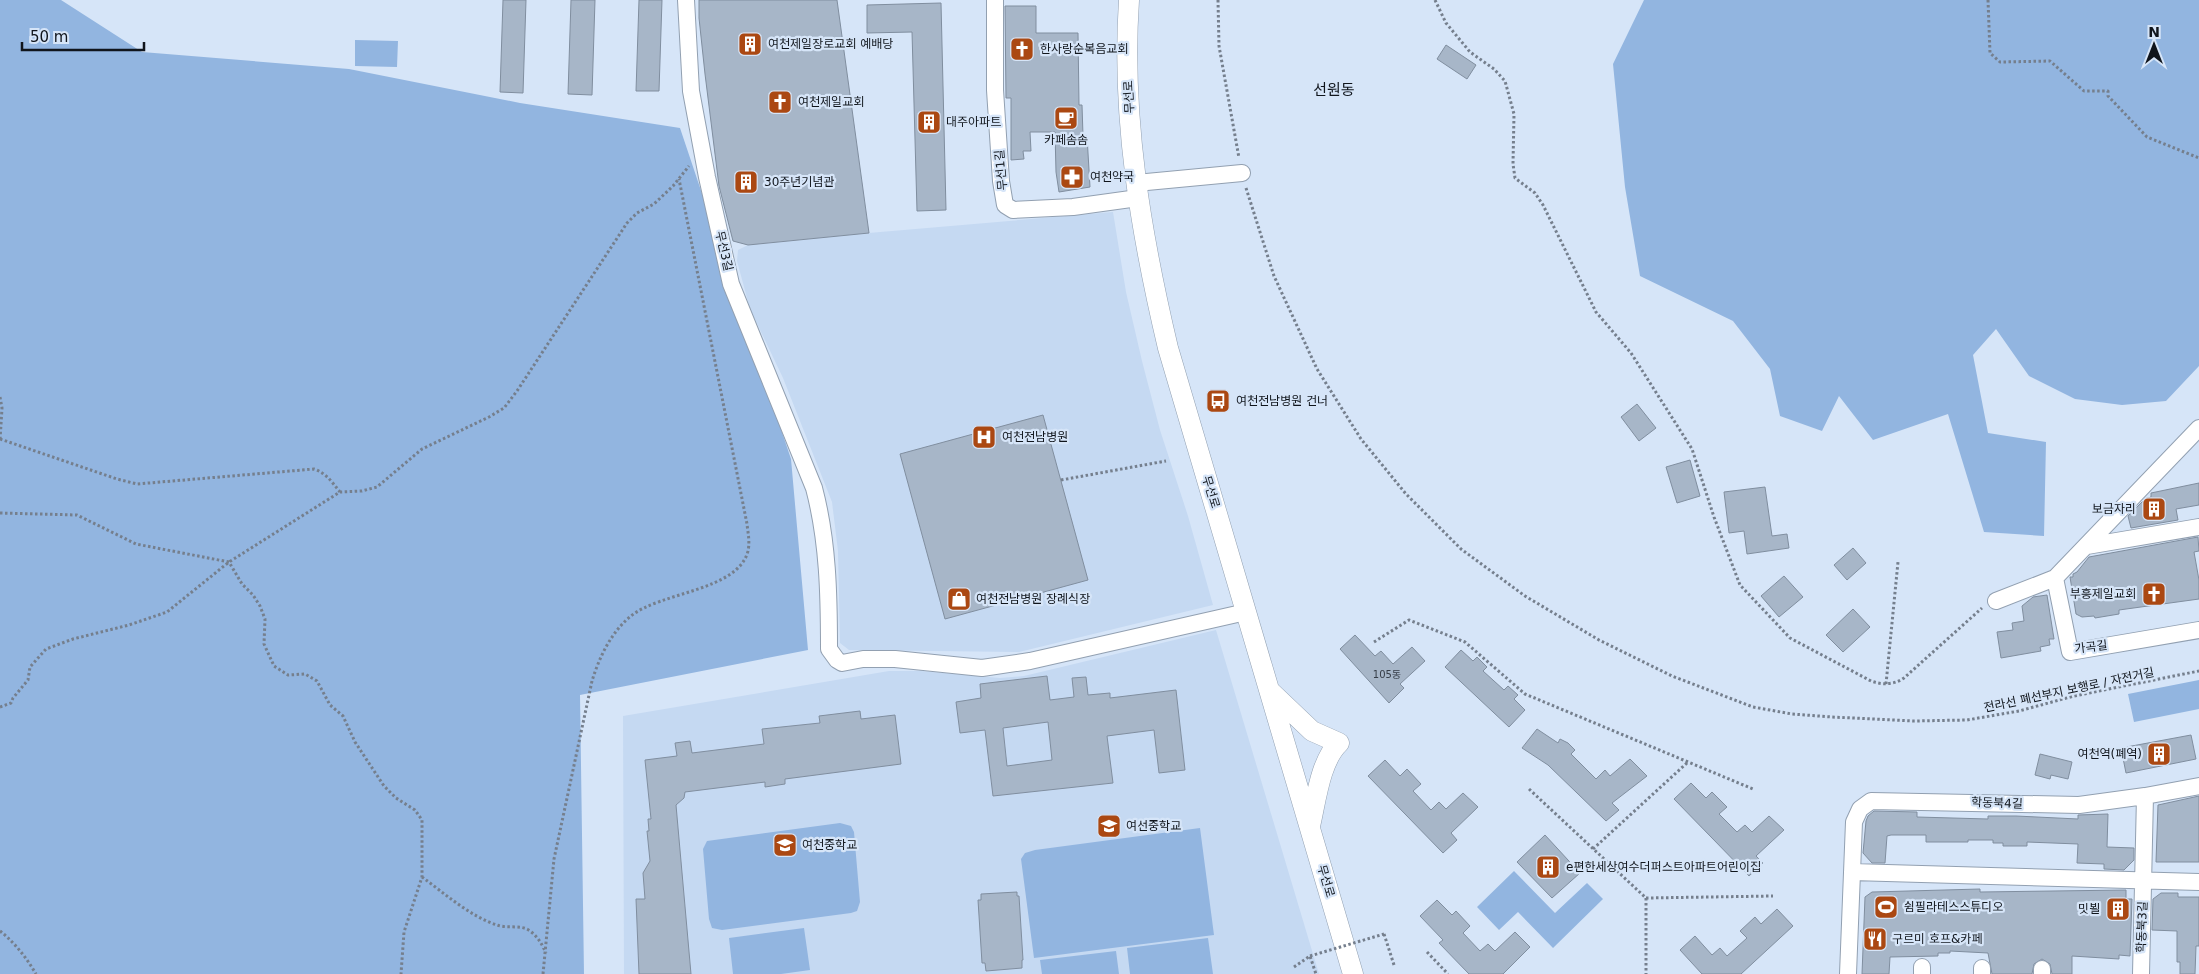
<svg xmlns="http://www.w3.org/2000/svg" width="2199" height="974" viewBox="0 0 2199 974" font-family="'DejaVu Sans','Noto Sans KR',sans-serif">
	<rect width="100%" height="100%" fill="#d6e5f8"/>
	<path fill="#c5d9f2" d="M1113,212L1126,292L1142,361L1160,430L1188,516L1213,605L1019,652L849,650L840,643L838,551L832,502L783,378L750,309L737,261L738,250L748,245L810,238Z
		M1216,630L1319,974H624L623,716L889,671H921L1000,678L1024,676Z"/>
	<path fill="#92b5e0" d="M0,0H61L142,52L349,69L520,103L680,128L791,459L808,650L580,695L584,974H0Z
		M1644,0H2199V366L2166,401L2122,405L2075,399L2029,376L1996,329L1973,355L1988,433L2046,442L2044,536L1984,532L1948,414L1873,440L1839,396L1822,431L1780,416L1770,369L1733,321L1640,276L1625,187L1613,64Z
		M355,40L398,41L397,67L355,66Z
		M2199,680V709L2134,722L2128,694Z
		M840,823L851,826L854,832L860,902L857,911L851,913L722,930L712,928L709,919L703,849L707,841Z
		M1200,828L1214,935L1034,958L1021,859L1025,853L1035,850Z
		M1514,871L1555,913L1587,883L1603,899L1553,948L1518,912L1499,930L1477,907Z
		M804,928L810,970L781,974H733L729,938Z
		M1208,938L1213,974H1130L1127,948Z
		M1116,951L1119,974H1042L1040,960Z"/>
	<path fill="#a7b6c8" stroke="#808e9f" fill-rule="evenodd" d="M503,0H526L523,93L500,92Z
		M571,0H595L592,95L568,94Z
		M639,0H662L659,91H636Z
		M699,0H837L869,233L748,245L733,241L719,186L705,74L699,18Z
		M941,3L946,210L917,211L912,32L867,33V5Z
		M1005,6H1036V33H1078L1079,105H1082L1083,136H1087L1090,187L1059,192L1056,172L1055,132H1030L1031,151H1023L1024,159L1011,160V98H1006Z
		M1446,45L1476,65L1467,79L1437,59Z
		M1637,404L1656,428L1639,441L1621,417Z
		M1043,415L1088,580L945,619L900,454Z
		M1690,460L1700,496L1677,503L1666,467Z
		M2199,483V505L2176,509L2178,520L2131,528L2128,516L2145,499L2151,497V493Z
		M1765,487L1772,536L1787,534L1789,548L1747,554L1744,531L1729,533L1724,492Z
		M2198,537L2199,551L2194,552L2199,580V599L2119,610V614L2095,618L2094,616L2082,617L2076,614L2070,577H2073V574L2077,572L2089,557Z
		M1853,548L1866,563L1847,580L1834,565Z
		M1784,576L1803,597L1779,617L1761,596Z
		M2047,595L2054,639H2049L2050,645L2040,647L2041,651L2001,658L1997,632L2013,630L2012,623L2024,621L2022,606L2033,597Z
		M1853,609L1870,627L1843,652L1826,635Z
		M1355,635L1375,656L1381,651L1393,664L1412,647L1425,661L1400,684L1404,688L1389,703L1340,649Z
		M1461,650L1473,661L1477,657L1487,667L1483,671L1504,690L1508,686L1518,695L1514,699L1525,710L1509,727L1445,667Z
		M1047,676L1050,700L1074,697L1072,678L1086,677L1088,695L1110,693V698L1176,690L1185,770L1159,773L1154,730L1107,736L1113,783L993,796L985,730L960,733L956,702L981,698L980,684ZM1048,722L1052,760L1007,766L1003,728Z
		M860,711L861,719L895,715L901,764L785,779V784L765,787V782L685,792L684,798L676,805L691,974H639L636,899H645L643,873L650,861L647,831H649L648,819H651L645,760L677,756L675,743L690,741L692,753L764,744L762,729L820,723L819,716Z
		M1537,729L1558,743L1560,739L1568,743L1575,750L1571,754L1596,779L1605,770L1610,776L1630,759L1647,776L1612,803L1619,810L1606,821L1548,765L1522,748Z
		M2191,735L2196,759L2126,773L2121,748Z
		M2040,754L2072,762L2068,779L2051,775L2050,779L2035,775Z
		M1385,760L1400,776L1407,769L1421,784L1413,791L1431,810L1439,802L1446,809L1463,793L1478,807L1451,833L1457,840L1443,853L1368,776Z
		M1691,783L1706,798L1712,792L1727,807L1719,814L1737,832L1745,825L1752,832L1769,816L1784,830L1756,856L1763,863L1749,876L1674,799Z
		M2199,796V862H2156L2158,805Z
		M1874,811L1917,812V817L1988,819V816H2016L2078,819V815L2108,814L2107,847L2134,848V860L2124,870L2104,869V864L2077,863L2078,844L2027,842V846H2003V843H1993V840H1968V842H1926V835H1891L1887,836L1885,863H1872L1863,853L1866,821L1868,816Z
		M1545,835L1580,873L1552,898L1517,862Z
		M1980,889V892L2126,890V899H2132L2130,956L2119,955V959L2072,956V974H2052L2050,964L2042,959L2034,964L2032,974H1992L1988,953L1950,951V953H1938V956L1890,957L1889,974H1862L1865,897L1872,892Z
		M1017,892V896H1019L1023,960H1022V968L986,971L985,963H982L978,900H981V894Z
		M2161,893H2178V897H2199V946H2196L2195,974H2180V962H2177V931L2152,930L2153,899Z
		M1437,900L1452,915L1456,911L1470,926L1463,933L1480,951L1488,944L1495,951L1515,932L1530,947L1503,974H1469L1439,943L1443,940L1420,916Z
		M1777,909L1793,926L1741,974H1702L1680,950L1695,936L1712,955L1720,948L1727,956L1747,938L1740,931L1755,917L1761,924Z"/>
	<g fill="none" stroke-linecap="round" stroke-linejoin="round">
		<g stroke="#92a0b1" stroke-width="18">
			<path id="minor" d="M686,0L691,91L707,177L731,284L814,488C828,541 829,595 829,649L837,660L842,663L863,659H895L982,668L1030,661L1246,612
				M995,0V90L1001,181L1005,205L1013,210L1073,207L1138,198
				M1136,183L1242,173
				M2199,428L2055,578L2070,652L2199,630
				M2087,546L2199,527
				M1996,601L2055,578
				M1852,872L2199,882
				M1848,974L1854,822L1860,809L1871,801L2079,805L2145,796L2199,786
				M1922,974V967
				M1982,974V968
				M2042,974V969
				M2141,974L2145,796"/>
		</g>
		<g stroke="#92a0b1" stroke-width="21">
			<path id="tertiary" d="M1129,0C1121,118 1141,234 1168,348L1353,974
				M1271,692L1312,731L1339,743C1320,761 1316,801 1310,826"/>
		</g>
		<path stroke="#757f8d" stroke-width="3" stroke-dasharray="2.5 2.5" stroke-linecap="butt" d="M1218,0L1219,46L1239,158
			M1435,0L1446,23L1470,52L1494,69L1505,81L1514,114L1513,164L1515,178L1535,193L1543,205L1596,312L1631,353L1692,449L1714,517L1740,585L1790,638L1871,681C1882,685 1894,685 1904,678L1982,608
			M1988,0L1990,53L2000,62L2050,61L2084,91H2108V96L2147,137L2199,158
			M1246,188L1274,276L1317,369L1361,439L1406,494L1461,549L1525,596L1599,640L1672,676L1753,707L1792,714L1832,717L1914,721L1967,720L2019,711L2074,696L2199,671
			M0,397L2,408L0,440
			M0,439L117,479L137,484L314,469C326,473 332,482 340,492
			M1061,480L1166,461
			M0,513L77,515L136,544L229,562L242,584L253,595L260,606L265,619L264,644L274,666L288,675L305,674L317,681L330,705L343,716L355,742L384,786L396,798L415,810L422,820V877L404,932L401,974
			M1374,642L1409,620L1465,642L1525,694L1753,789
			M1886,684L1898,562
			M0,707L11,703L13,698L28,680L30,667L46,649L73,639L129,625L167,612L229,562L340,492L362,491L377,487L422,449L489,417L504,408L517,391L627,223L637,213L654,204L673,186L689,166
			M1529,789L1646,898V974
			M1593,849L1688,762
			M422,877C444,893 471,917 497,925C507,929 521,924 530,931C538,937 542,944 546,953
			M1646,898L1773,896
			M0,931C15,943 26,957 36,974
			M1384,934L1394,965
			M1427,952L1448,974
			M1294,967L1310,956L1316,974
			M543,974L554,859L592,681C599,658 611,632 631,616C660,592 738,591 748,551C750,542 748,533 747,524L679,179"/>
		<use href="#minor" stroke="#fff" stroke-width="16"/>
		<use href="#tertiary" stroke="#fff" stroke-width="20"/>
		<path stroke="#757f8d" stroke-width="3" stroke-dasharray="2.5 2.5" stroke-linecap="butt" d="M1310,956L1384,934"/>
	</g>
	<defs>
		<g id="building-square" transform="scale(1.25)"><rect x="-9" y="-9" width="18" height="18" rx="4" fill="#ab4812" stroke="#d6e5f8"/><path d="M-4-6H4V6H1V3H-1V6H-4ZM-2.5-4.3h1.7v1.8h-1.7ZM.8-4.3h1.7v1.8H.8ZM-2.5-1h1.7V.8h-1.7ZM.8-1h1.7V.8H.8Z" fill="#fff"/></g>
		<g id="church-square" transform="scale(1.25)"><rect x="-9" y="-9" width="18" height="18" rx="4" fill="#ab4812" stroke="#d6e5f8"/><path d="M-1.2-6h2.4v3.5h3.3v2.4h-3.3V6h-2.4V-.1h-3.3v-2.4h3.3Z" fill="#fff"/></g>
		<g id="cafe-square" transform="scale(1.25)"><rect x="-9" y="-9" width="18" height="18" rx="4" fill="#ab4812" stroke="#d6e5f8"/><path d="M-5.5-4.5H6V0H3Q3 3.5 0 3.5H-2.5Q-5.5 3.5-5.5 0ZM3-3.2v2h1.7v-2ZM-6 4.5H4V6H-6Z" fill="#fff"/></g>
		<g id="pharmacy-square" transform="scale(1.25)"><rect x="-9" y="-9" width="18" height="18" rx="4" fill="#ab4812" stroke="#d6e5f8"/><path d="M-2-6h4v4h4v4h-4v4h-4v-4h-4v-4h4Z" fill="#fff"/></g>
		<g id="bus-square" transform="scale(1.25)"><rect x="-9" y="-9" width="18" height="18" rx="4" fill="#ab4812" stroke="#d6e5f8"/><path d="M-5-6H5V4H4V6H2V4H-2V6H-4V4H-5ZM-3.5-4V0h7V-4ZM-3.5 1.2v1.5H-2V1.2ZM2 1.2v1.5H3.5V1.2Z" fill="#fff"/></g>
		<g id="hospital-square" transform="scale(1.25)"><rect x="-9" y="-9" width="18" height="18" rx="4" fill="#ab4812" stroke="#d6e5f8"/><path d="M-5-5h3v3.5h4V-5h3V5h-3V1.5h-4V5h-3Z" fill="#fff"/></g>
		<g id="shop-square" transform="scale(1.25)"><rect x="-9" y="-9" width="18" height="18" rx="4" fill="#ab4812" stroke="#d6e5f8"/><path d="M-5-2.5h2.3a2.7 3.5 0 0 1 5.4 0H5L5.5 6h-11ZM-1.5-2.5h3a1.5 2.3 0 0 0-3 0Z" fill="#fff"/></g>
		<g id="school-square" transform="scale(1.25)"><rect x="-9" y="-9" width="18" height="18" rx="4" fill="#ab4812" stroke="#d6e5f8"/><path d="M0-5L7-2L0 1L-7-2ZM-4 1L0 2.5L4 1V4Q0 6-4 4Z" fill="#fff"/></g>
		<g id="stadium-square" transform="scale(1.25)"><rect x="-9" y="-9" width="18" height="18" rx="4" fill="#ab4812" stroke="#d6e5f8"/><path d="M0-5a6.5 5 0 1 0 0 10a6.5 5 0 1 0 0-10ZM-3.5-1.8h7v3.6h-7Z" fill="#fff"/></g>
		<g id="restaurant-square" transform="scale(1.25)"><rect x="-9" y="-9" width="18" height="18" rx="4" fill="#ab4812" stroke="#d6e5f8"/><path d="M-5-6h1v4h1v-4h1v4h1v-4h1v5L-1.5 .5V6h-2V.5L-5-1ZM5-6V6H3V1.5H1.5Q1.5-4 5-6Z" fill="#fff"/></g>
	</defs>
	<g fill-rule="evenodd">
		<use href="#building-square" x="750" y="44"/>
		<use href="#church-square" x="1022" y="49"/>
		<use href="#church-square" x="780" y="102"/>
		<use href="#cafe-square" x="1066" y="118"/>
		<use href="#building-square" x="929" y="122"/>
		<use href="#pharmacy-square" x="1072" y="177"/>
		<use href="#building-square" x="746" y="182"/>
		<use href="#bus-square" x="1218" y="401"/>
		<use href="#hospital-square" x="984" y="437"/>
		<use href="#building-square" x="2154" y="509"/>
		<use href="#church-square" x="2154" y="594"/>
		<use href="#shop-square" x="959" y="599"/>
		<use href="#building-square" x="2159" y="754"/>
		<use href="#school-square" x="1109" y="826"/>
		<use href="#school-square" x="785" y="845"/>
		<use href="#building-square" x="1548" y="867"/>
		<use href="#stadium-square" x="1886" y="907"/>
		<use href="#building-square" x="2118" y="909"/>
		<use href="#restaurant-square" x="1875" y="939"/>
	</g>
	<g text-anchor="middle" dominant-baseline="central" stroke-width="4.5" stroke-linejoin="round" paint-order="stroke">
		<g font-size="10" fill="#363d47">
			<text x="1387" y="674">105동</text>
		</g>
		<g font-size="12" fill="#10151c" stroke="#d6e5f8" text-anchor="start">
			<text x="768" y="44">여천제일장로교회 예배당</text>
			<text x="1040" y="49">한사랑순복음교회</text>
			<text x="798" y="102">여천제일교회</text>
			<text x="946" y="122">대주아파트</text>
			<text x="1066" y="140" text-anchor="middle">카페솜솜</text>
			<text x="1090" y="177">여천약국</text>
			<text x="764" y="182">30주년기념관</text>
			<text x="1236" y="401">여천전남병원 건너</text>
			<text x="1002" y="437">여천전남병원</text>
			<text x="2136" y="509" text-anchor="end">보금자리</text>
			<text x="2136" y="594" text-anchor="end">부흥제일교회</text>
			<text x="976" y="599">여천전남병원 장례식장</text>
			<text x="2142" y="754" text-anchor="end">여천역(폐역)</text>
			<text x="1126" y="826">여선중학교</text>
			<text x="802" y="845">여천중학교</text>
			<text x="1566" y="867">e편한세상여수더퍼스트아파트어린이집</text>
			<text x="1904" y="907">쉼필라테스스튜디오</text>
			<text x="2100" y="909" text-anchor="end">밋뵐</text>
			<text x="1892" y="939">구르미 호프&amp;카페</text>
		</g>
		<g font-size="12" fill="#10151c" stroke="#d6e5f8">
			<text transform="translate(1129 97) rotate(-93)">무선로</text>
			<text transform="translate(1001 170) rotate(-95)">무선1길</text>
			<text transform="translate(724 251) rotate(77)">무선3길</text>
			<text transform="translate(1211 492) rotate(73)">무선로</text>
			<text transform="translate(2091 647) rotate(-7)">가곡길</text>
			<text transform="translate(2069 690) rotate(-12)">전라선 폐선부지 보행로 / 자전거길</text>
			<text transform="translate(1997 803) rotate(2)">학동북4길</text>
			<text transform="translate(1326 881) rotate(74)">무선로</text>
			<text transform="translate(2142 927) rotate(-88)">학동북3길</text>
		</g>
		<g font-size="15" fill="#10151c" stroke="#d6e5f8">
			<text x="1334" y="90">선원동</text>
		</g>
	</g>
	<g transform="translate(2154 45)" stroke="#d6e5f8" stroke-width="4" paint-order="stroke">
	<path d="M0-4L9 19L0 12L-9 19Z" fill="#10151c"/>
	<text y="-8" font-size="14" font-weight="bold" text-anchor="middle" fill="#10151c">N</text>
	</g>
	<path d="M22 42v8h122v-8" fill="none" stroke="#10151c" stroke-width="2.5"/>
	<text x="30" y="42" font-size="15" fill="#10151c" stroke="#d6e5f8" stroke-width="4" paint-order="stroke">50 m</text>
</svg>
